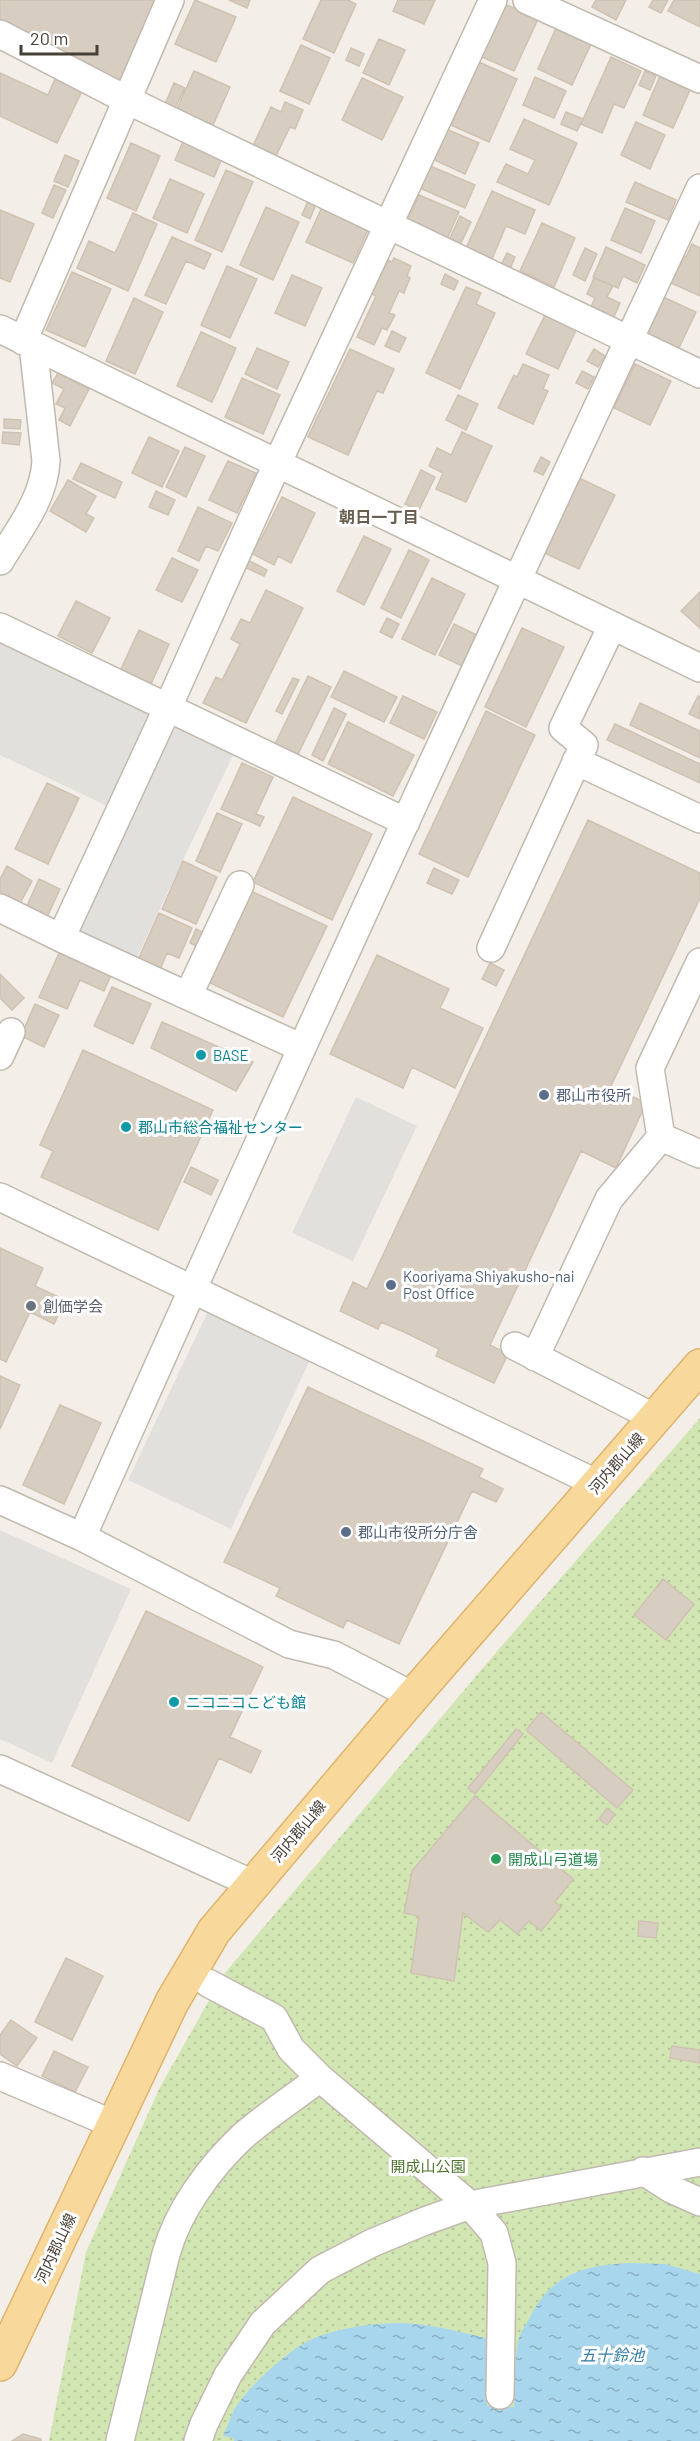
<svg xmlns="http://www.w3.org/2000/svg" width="700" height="2441" viewBox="0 0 700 2441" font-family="Barlow,'Noto Sans JP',sans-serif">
	<defs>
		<pattern id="park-dots" width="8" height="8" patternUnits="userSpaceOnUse" patternTransform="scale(1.5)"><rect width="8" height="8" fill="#d2e6b3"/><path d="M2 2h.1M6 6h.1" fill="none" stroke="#b6c69b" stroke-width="1.8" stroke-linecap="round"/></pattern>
		<pattern id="water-ripples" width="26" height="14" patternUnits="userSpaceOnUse" patternTransform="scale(1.5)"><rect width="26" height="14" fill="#a8d6ed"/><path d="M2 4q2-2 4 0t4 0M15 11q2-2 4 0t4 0" fill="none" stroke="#8bafc1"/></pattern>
	</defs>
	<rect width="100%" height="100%" fill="#f3efe8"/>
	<path fill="url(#park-dots)" d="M700,1418V2441H49L86,2252L160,2087L224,1974L499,1649Z"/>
	<path fill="#e2e0dd" d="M0,634L154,711L107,806L0,755Z
		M169,720L235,751L136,959L71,928Z
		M356,1097L417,1126L353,1261L292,1233Z
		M208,1311L310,1360L231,1529L128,1480Z
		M0,1530L131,1589L52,1763L0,1739Z"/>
	<path fill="url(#water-ripples)" d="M628,2263L665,2264L700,2274V2441H234V2438L223,2436C227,2427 230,2418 234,2410C248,2387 284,2354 308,2341C335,2328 373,2323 403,2323C432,2324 461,2332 489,2339L487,2406L514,2407C515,2386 514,2363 518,2342C519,2334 526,2325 530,2317C552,2274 583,2266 628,2263Z"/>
	<path fill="#d7cdc1" stroke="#cfc2b2" stroke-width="1.5" d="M0,0H156L115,94L0,29Z
		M195,0L236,17L216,62L175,44Z
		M229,0H250L247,8Z
		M321,0H348L356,4L334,53L303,39Z
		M398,0H435L424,24L393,11Z
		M596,0H626L616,20L592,7Z
		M653,0H668L661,13L649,7Z
		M674,0H700V27L668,11Z
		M503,3L538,19L514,71L480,56Z
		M556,28L591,44L572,85L538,69Z
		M379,39L405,50L389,85L363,73Z
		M301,45L330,58L309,104L280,91Z
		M351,48L364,54L359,66L346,60Z
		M611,57L641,71L624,108L614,104L602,133L581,124Z
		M479,62L517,79L489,142L451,125Z
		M194,71L230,87L213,125L177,109Z
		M645,71L656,76L650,90L639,85Z
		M0,73L48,95L55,79L82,91L57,143L0,116Z
		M660,76L690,90L673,128L643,115Z
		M535,77L566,91L554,118L523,105Z
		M362,78L403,97L382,140L342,120Z
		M174,83L185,88L175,108L165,104Z
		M285,102L303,110L295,129L290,127L276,156L253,146L271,107L281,112Z
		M566,112L583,119L577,131L561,124Z
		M524,119L577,143L549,205L497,182L506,164L528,174L535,160L510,149Z
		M636,122L665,135L650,169L621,155Z
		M446,129L479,143L465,174L432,159Z
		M185,137L224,154L214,177L175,160Z
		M131,143L160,156L136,211L107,198Z
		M65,155L79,161L68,187L54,181Z
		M428,165L475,185L465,208L418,187Z
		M226,170L253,182L222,252L195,240Z
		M170,179L204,194L187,233L153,218Z
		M635,182L676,200L668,220L626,202Z
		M54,185L66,190L53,218L42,213Z
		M492,191L535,210L525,234L506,226L492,259L466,248Z
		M419,195L459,212L447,239L407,221Z
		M308,201L316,204L310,219L302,215Z
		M266,207L299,222L273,280L240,265Z
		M322,207L369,228L353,263L306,242Z
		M625,208L655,221L641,253L611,240Z
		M0,210L34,224L10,282L0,278Z
		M133,213L157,224L128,291L77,268L89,241L115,253Z
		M460,216L471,222L461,243L450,238Z
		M542,223L575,238L554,287L520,271Z
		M172,237L211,254L204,269L186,261L166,304L145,295Z
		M692,244L700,248V296L669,282L681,255L686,257Z
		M606,247L645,265L637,283L623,276L618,288L593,277Z
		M585,248L597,254L585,281L573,275Z
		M507,253L515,257L510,269L501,265Z
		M394,258L411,266L407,276L410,278L404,293L399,291L389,313L395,315L387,330L382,328L374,345L357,337L376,296L370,293L386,259L392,262Z
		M227,266L257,279L230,338L201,325Z
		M72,272L111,289L85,347L46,330Z
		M445,274L458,281L454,290L441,284Z
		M292,275L322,288L305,326L275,313Z
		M594,278L613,286L607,297L620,303L613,319L590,309L595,298L587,294Z
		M466,287L481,293L476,304L495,313L460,389L426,373Z
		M661,296L696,312L677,352L643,336Z
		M134,298L163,312L135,374L106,361Z
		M545,315L576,330L558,369L526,354Z
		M392,331L406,338L399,352L385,346Z
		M201,332L236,348L212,402L177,386Z
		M257,348L289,362L277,389L245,374Z
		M350,349L394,369L383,393L377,391L348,455L308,437Z
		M594,349L605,356L598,367L587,361Z
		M523,364L549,375L543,389L548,391L533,424L498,408L514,375L517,377Z
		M635,364L671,381L650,425L614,408Z
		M582,371L594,377L588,389L576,383Z
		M58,373L89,389L70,426L59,420L65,408L56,404L64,389L52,383Z
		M242,378L280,395L263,434L225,417Z
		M458,395L478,404L466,430L446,420Z
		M4,419L21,420L20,429L4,428Z
		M3,432L21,433L19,445L2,443Z
		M462,432L492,446L466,502L436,489L443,473L429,466L437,448L451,455Z
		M149,437L179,451L162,487L132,473Z
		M185,447L205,456L186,497L166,487Z
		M541,457L550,462L543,475L534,471Z
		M228,461L256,473L237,513L209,500Z
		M81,463L122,482L115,498L73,479Z
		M421,470L435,477L419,510L405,504Z
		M577,477L615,495L579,569L542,552Z
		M68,480L96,496L86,514L94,518L86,532L50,511Z
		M156,491L175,500L168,515L149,507Z
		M282,497L315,513L291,563L278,556L274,565L249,552L257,537L261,539Z
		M198,507L232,523L218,551L206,546L199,561L178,551Z
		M364,536L391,549L364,605L337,591Z
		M409,550L429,560L401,618L381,608Z
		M172,558L198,570L182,602L156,590Z
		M246,559L267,570L264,576L242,566Z
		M432,578L465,594L435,655L402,639Z
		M266,590L303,608L246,723L203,703L216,677L222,680L240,644L231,639L241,619L250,623Z
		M700,592V628L681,611Z
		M76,601L110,618L92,653L58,636Z
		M387,618L399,624L392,638L380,632Z
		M454,624L477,635L462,666L439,655Z
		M522,628L564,647L526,727L485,707Z
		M139,630L169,644L151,684L121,669Z
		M344,671L397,697L384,722L331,697Z
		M308,676L331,687L298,754L275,744Z
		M293,678L299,680L282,714L276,711Z
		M403,696L437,712L424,739L390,723Z
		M698,696L700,697V719L689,714Z
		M640,703L700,731V758L630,725Z
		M334,708L346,714L323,761L312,755Z
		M486,711L535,735L468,877L419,854Z
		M348,722L414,755L393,796L328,764Z
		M615,724L700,764V783L607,740Z
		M242,763L273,777L256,814L264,817L260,826L221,809Z
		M47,783L79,798L48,864L15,849Z
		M293,797L372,834L332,920L253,882Z
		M217,813L242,824L220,872L196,861Z
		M588,820L700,873V898L611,1086L646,1103L616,1168L581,1151L490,1345L508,1354L494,1383L436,1356L439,1349L402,1331L381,1322L378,1329L340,1311L353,1282L367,1289Z
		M183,861L217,877L196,924L162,909Z
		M7,866L32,881L18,907L0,897V879Z
		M434,868L459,880L452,894L427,883Z
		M39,879L60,889L47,917L26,908Z
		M251,891L327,926L283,1017L208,982Z
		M159,913L192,928L179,958L167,953L159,972L137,962Z
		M196,929L205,933L198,947L190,943Z
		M61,949L112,973L104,991L80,980L67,1009L39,997Z
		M377,955L449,989L440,1008L483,1028L455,1088L412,1067L403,1088L330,1054Z
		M490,963L504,970L496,986L482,979Z
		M0,974L24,998L12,1010L0,998Z
		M112,987L151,1004L133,1044L94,1026Z
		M35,1004L59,1015L44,1047L21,1036Z
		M162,1022L253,1062L236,1091L151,1048Z
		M83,1050L213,1110L158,1230L41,1177L53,1151L40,1145Z
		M191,1167L218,1180L211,1195L184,1182Z
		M0,1248L43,1268L35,1286L65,1300L54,1324L30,1312L6,1362L0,1359Z
		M0,1376L20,1385L0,1429Z
		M308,1387L483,1469L479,1477L503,1489L496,1502L472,1491L399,1644L347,1620L343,1628L276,1596L280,1588L224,1562Z
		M60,1405L101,1423L64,1504L23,1485Z
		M663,1579L694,1604L666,1640L634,1615Z
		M146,1611L263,1667L230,1737L261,1751L251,1773L219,1758L189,1821L72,1766Z
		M541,1712L633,1790L617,1808L526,1730Z
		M516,1729L523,1734L475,1794L468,1788Z
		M475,1796L573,1879L555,1902L561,1907L541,1931L529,1921L517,1934L500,1920L488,1932L463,1913L454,1981L411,1973L419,1916L404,1913L412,1871Z
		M607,1808L615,1814L607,1825L599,1819Z
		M639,1921L658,1923L656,1938L638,1936Z
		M66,1958L103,1976L72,2040L35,2022Z
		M11,2020L37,2038L17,2066L0,2054V2035Z
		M672,2046L700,2050V2063L670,2058Z
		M54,2051L88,2067L75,2092L42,2076Z
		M23,2434L41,2439V2441H12Z"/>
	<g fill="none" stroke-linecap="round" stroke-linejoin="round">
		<g stroke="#c1b9ae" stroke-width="30">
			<path id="minor" d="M527,0L700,79
				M0,34L125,99L700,374
				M0,329L700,668
				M23,341L170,0
				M0,561C19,529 44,499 46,461L33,345
				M0,627L406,822
				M576,761L700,819
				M0,908L61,938L302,1048
				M61,938L168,707L277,464L493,0
				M491,948L584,745L563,728L612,626
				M188,996L240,885
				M0,1056L11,1032
				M661,1137L700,1154
				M0,1197L598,1484
				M515,1346L655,1418
				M535,1357L609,1199L661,1137L650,1068L700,962
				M0,1500L82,1537L289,1644L334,1655L413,1696
				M82,1537C282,1085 490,636 700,188
				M0,1769L253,1884
				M208,1983L274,2018L291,2049L320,2078L470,2205L494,2233L502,2263L500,2395
				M0,2076L113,2124
				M643,2171L671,2189L700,2202
				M120,2441L166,2254C178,2210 210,2167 243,2136C267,2115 295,2097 320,2078
				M198,2441L204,2424L228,2375L263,2323L320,2270L372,2243L425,2221L470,2205L700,2162"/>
		</g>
		<g stroke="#deb46c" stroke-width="36">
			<path id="major" d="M0,2364L172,2002L214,1931L413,1696L700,1366"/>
		</g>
		<use href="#minor" stroke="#fff" stroke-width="27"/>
		<use href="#major" stroke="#f9d89c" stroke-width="33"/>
	</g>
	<g fill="#0f9aa8" stroke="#fff" stroke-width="2">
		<circle cx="201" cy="1055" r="6"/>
		<circle cx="126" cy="1127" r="6"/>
		<circle cx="174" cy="1702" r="6"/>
	</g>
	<g fill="#5c6f8a" stroke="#fff" stroke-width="2">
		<circle cx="544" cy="1095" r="6"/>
		<circle cx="391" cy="1285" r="6"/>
		<circle cx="346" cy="1532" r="6"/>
	</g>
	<circle fill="#6b7280" stroke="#fff" stroke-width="2" cx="31" cy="1306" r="6"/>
	<circle fill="#2e9e5b" stroke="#fff" stroke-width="2" cx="496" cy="1859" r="6"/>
	<g text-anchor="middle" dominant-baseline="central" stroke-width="6" stroke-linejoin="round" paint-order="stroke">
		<g font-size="15" fill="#0d838f" stroke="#fff" text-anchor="start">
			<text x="213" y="1055">BASE</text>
			<text x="138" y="1127">郡山市総合福祉センター</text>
			<text x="186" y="1702">ニコニコこども館</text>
		</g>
		<g font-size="15" fill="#4e5e75" stroke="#fff" text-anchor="start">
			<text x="556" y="1095">郡山市役所</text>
			<text x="403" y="1276">Kooriyama Shiyakusho-nai<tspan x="403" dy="17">Post Office</tspan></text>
			<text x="358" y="1532">郡山市役所分庁舎</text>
		</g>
		<g font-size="15" fill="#5b616d" stroke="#fff" text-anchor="start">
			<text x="43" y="1306">創価学会</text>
		</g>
		<g font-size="15" fill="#474037" stroke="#fff">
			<text transform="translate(616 1463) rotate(-49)">河内郡山線</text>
			<text transform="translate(298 1831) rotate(-50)">河内郡山線</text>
			<text transform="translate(55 2248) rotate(-65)">河内郡山線</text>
		</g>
		<g font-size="15" fill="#27864d" stroke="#fff" text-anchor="start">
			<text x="508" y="1859">開成山弓道場</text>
		</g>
		<g font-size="15" fill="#4e762d" stroke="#fff">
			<text x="428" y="2166">開成山公園</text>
		</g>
		<g font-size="16" font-weight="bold" fill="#695d4f" stroke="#fff">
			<text x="379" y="516">朝日一丁目</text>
		</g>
		<g font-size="16" font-style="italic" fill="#337da6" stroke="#fff">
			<text x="612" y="2354">五十鈴池</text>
		</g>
	</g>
	<path d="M21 45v9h76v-9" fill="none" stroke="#474037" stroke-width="3"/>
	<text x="30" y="45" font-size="18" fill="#474037" stroke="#ffffff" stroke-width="4.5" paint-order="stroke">20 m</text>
</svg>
